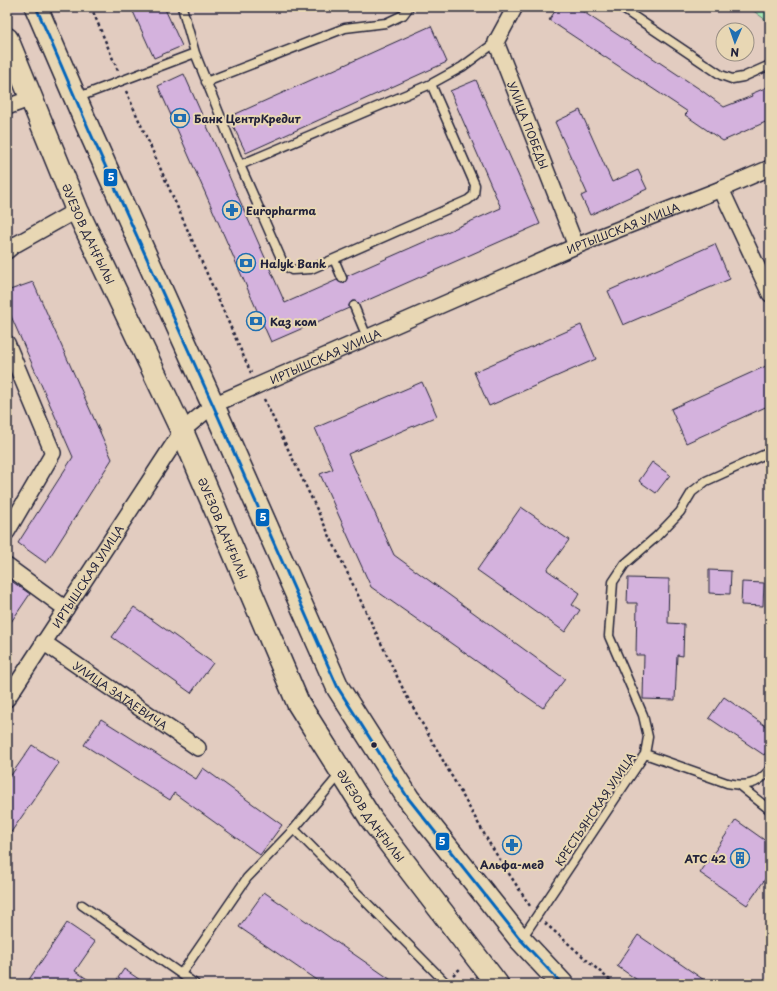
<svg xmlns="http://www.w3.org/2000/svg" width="777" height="991" viewBox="0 0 777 991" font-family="'Playpen Sans',sans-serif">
	<rect width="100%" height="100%" fill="#e2ccc0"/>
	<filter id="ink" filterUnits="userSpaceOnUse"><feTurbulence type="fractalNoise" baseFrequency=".025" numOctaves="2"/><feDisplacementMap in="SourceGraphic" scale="8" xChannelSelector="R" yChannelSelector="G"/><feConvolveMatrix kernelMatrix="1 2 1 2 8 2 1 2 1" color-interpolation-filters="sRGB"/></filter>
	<g filter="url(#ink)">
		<path fill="#a4e8b3" stroke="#638577" d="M748,7H770V23Z"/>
		<path fill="#d4b2dd" stroke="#22223b" d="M131,7H164L182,46L154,58Z
			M558,7H576L701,90L724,107L752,96L751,94L770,86V120L723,141L685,115L688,112L549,20Z
			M431,26L447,62L246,153L229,117Z
			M184,74L285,303L337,280L341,283H344L347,279V276L501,208L450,91L476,80L540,224L359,304L355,301H352L349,305V308L271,342L158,86Z
			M580,110L612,182L638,170L647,189L590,215L581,196L587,193L555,122Z
			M715,244L730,279L623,325L608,291Z
			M33,282L112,459L46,563L18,543L73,457L7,307V291Z
			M581,325L596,359L489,406L474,372Z
			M766,366L770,376V405L686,443L671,409Z
			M422,382L437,416L348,454L394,555L565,679L543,708L371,587L320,474L333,469L315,428Z
			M652,462L670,475L656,493L639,481Z
			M521,507L569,540L547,570L580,593L572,605L580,610L565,632L477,570Z
			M709,570L731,571L730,594L709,593Z
			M7,578L30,594L7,628Z
			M628,578L669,579L668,623L684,624L683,656L677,655L675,700L643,699L644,655H636L637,603H627Z
			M742,582L764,583L763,606L741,605Z
			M134,607L213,663L191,693L112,637Z
			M724,697L770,729V747L764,755L709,718Z
			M101,719L196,779L203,768L282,825L260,855L174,793L170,800L84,745Z
			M32,745L59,763L7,838V781Z
			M736,820L770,844V872L747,905L700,873Z
			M264,892L397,984H322L239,927Z
			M67,923L95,942L75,971L95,984H26Z
			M638,935L710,984H643L617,966Z
			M124,969L146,984H114Z"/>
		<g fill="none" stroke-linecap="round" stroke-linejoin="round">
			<g stroke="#22223b" stroke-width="11">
				<path id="service" d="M182,7L195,53L240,165L284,265L292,270L311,269L334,259L342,278
					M620,7L721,75L732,79L743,77L770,65
					M206,82L345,28L386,23L403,15L409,7
					M76,98L195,53
					M240,165L431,84L462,67L496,42
					M334,259L468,200L474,195L475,185L431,84
					M354,306L367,337
					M645,754L727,783C746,787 758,785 770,769
					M740,786L770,810
					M294,829L447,984
					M82,905L181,974
					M522,938L645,754L648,737L643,715L609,636L613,582L625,564L656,537L680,512L692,492L706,481L770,452
					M195,984L181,974L247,878L294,829L341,773"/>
			</g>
			<g stroke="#22223b" stroke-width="18">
				<g id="minor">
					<path id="s1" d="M515,7L496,42L576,246"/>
					<path d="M7,107L32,98"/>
					<path d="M721,189L770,294"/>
					<path d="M7,251L13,246L77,210"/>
					<path d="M7,343L53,453L7,532"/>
					<path d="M7,566L66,609"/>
					<path id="s2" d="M43,642L198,748"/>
					<path id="s3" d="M7,699L182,431L213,405L576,246L721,189L770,168"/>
				</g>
			</g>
			<g stroke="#22223b" stroke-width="25">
				<g id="secondary">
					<path d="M36,7L90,132L213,405L338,688L408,798L520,939L562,984"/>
					<path id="s4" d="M7,39L77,210L182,431L298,703L371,819L497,984"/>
				</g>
			</g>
			<path stroke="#22223b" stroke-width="2.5" stroke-dasharray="3 3" stroke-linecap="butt" d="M91,7L118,71
				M126,91L251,373
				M264,399L405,693L491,846L530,906
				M545,923L614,984
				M453,975L461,968"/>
			<use href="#service" stroke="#e8d7b4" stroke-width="8"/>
			<use href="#minor" stroke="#e8d7b4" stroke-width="15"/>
			<use href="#secondary" stroke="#e8d7b4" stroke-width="22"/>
			<g stroke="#e8d7b4" stroke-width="6">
				<path id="bus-1" d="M36,7L90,132L213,405L338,688L408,798L520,939L562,984"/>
			</g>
			<use href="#bus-1" stroke="#0065bd" stroke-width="3"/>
		</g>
	</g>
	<defs>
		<g id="bank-ring" transform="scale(1)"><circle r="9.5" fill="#e8d7b4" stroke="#1f6fb2" stroke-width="1.5"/><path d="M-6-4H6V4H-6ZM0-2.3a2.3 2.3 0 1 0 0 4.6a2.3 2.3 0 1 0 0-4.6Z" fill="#1f6fb2"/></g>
		<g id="pharmacy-ring" transform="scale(1)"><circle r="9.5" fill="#e8d7b4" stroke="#1f6fb2" stroke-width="1.5"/><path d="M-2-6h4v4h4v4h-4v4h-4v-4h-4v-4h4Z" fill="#1f6fb2"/></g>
		<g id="building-ring" transform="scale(1)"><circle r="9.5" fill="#e8d7b4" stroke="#1f6fb2" stroke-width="1.5"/><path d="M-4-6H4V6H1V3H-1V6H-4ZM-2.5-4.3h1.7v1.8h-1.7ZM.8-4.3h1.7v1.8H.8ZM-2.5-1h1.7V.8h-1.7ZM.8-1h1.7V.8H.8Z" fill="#1f6fb2"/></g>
	</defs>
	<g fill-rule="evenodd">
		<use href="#bank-ring" x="180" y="118"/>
		<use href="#pharmacy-ring" x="232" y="210"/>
		<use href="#bank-ring" x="246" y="263"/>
		<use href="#bank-ring" x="256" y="321"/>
		<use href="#pharmacy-ring" x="512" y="845"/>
		<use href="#building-ring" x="740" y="858"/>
	</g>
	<circle fill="#22223b" stroke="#e8d7b4" stroke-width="1.5" cx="374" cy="745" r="3.5"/>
	<g text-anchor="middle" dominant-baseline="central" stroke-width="4" stroke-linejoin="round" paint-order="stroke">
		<g font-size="11" font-weight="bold" fill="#22223b" stroke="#e8d7b4" text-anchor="start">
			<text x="194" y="118">Банк ЦентрКредит</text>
			<text x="246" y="210">Europharma</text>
			<text x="260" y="263">Halyk Bank</text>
			<text x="270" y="321">Каз ком</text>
			<text x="726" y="858" text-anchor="end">АТС 42</text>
			<text x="512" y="864" text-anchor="middle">Альфа-мед</text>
		</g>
		<g font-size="11" fill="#22223b" stroke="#e8d7b4">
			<text stroke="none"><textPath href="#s1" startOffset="129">УЛИЦА ПОБЕДЫ</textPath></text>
			<text stroke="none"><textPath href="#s3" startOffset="807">ИРТЫШСКАЯ УЛИЦА</textPath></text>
			<text stroke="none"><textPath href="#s4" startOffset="211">ӘУЕЗОВ ДАҢҒЫЛЫ</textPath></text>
			<text stroke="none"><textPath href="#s3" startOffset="483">ИРТЫШСКАЯ УЛИЦА</textPath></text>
			<text stroke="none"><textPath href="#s4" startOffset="535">ӘУЕЗОВ ДАҢҒЫЛЫ</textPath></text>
			<text stroke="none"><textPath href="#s3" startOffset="147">ИРТЫШСКАЯ УЛИЦА</textPath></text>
			<text stroke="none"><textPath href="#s2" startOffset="94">УЛИЦА ЗАТАЕВИЧА</textPath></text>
			<text transform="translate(595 809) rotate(-56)">КРЕСТЬЯНСКАЯ УЛИЦА</text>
			<text stroke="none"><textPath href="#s4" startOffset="859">ӘУЕЗОВ ДАҢҒЫЛЫ</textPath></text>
		</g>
	</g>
	<g stroke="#e8d7b4" stroke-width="1.5">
		<rect x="103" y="168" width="15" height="19" rx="4" fill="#0065bd"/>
		<rect x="255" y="508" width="15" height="19" rx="4" fill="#0065bd"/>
		<rect x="435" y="832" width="15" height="19" rx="4" fill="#0065bd"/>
	</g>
	<g font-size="11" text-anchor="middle" font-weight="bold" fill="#fff">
		<text x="111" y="181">5</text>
		<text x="263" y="521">5</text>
		<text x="442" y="845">5</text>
	</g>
	<rect width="777" height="991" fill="none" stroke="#e8d7b4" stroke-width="24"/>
	<rect x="12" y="12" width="753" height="967" fill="none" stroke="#22223b" stroke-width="1.5" filter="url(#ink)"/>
	<g transform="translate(735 42) rotate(182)"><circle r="19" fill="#e8d7b4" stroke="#998f84"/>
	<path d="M0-3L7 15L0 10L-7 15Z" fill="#1f6fb2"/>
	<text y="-6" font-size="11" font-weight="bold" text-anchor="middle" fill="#22223b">N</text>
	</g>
</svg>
